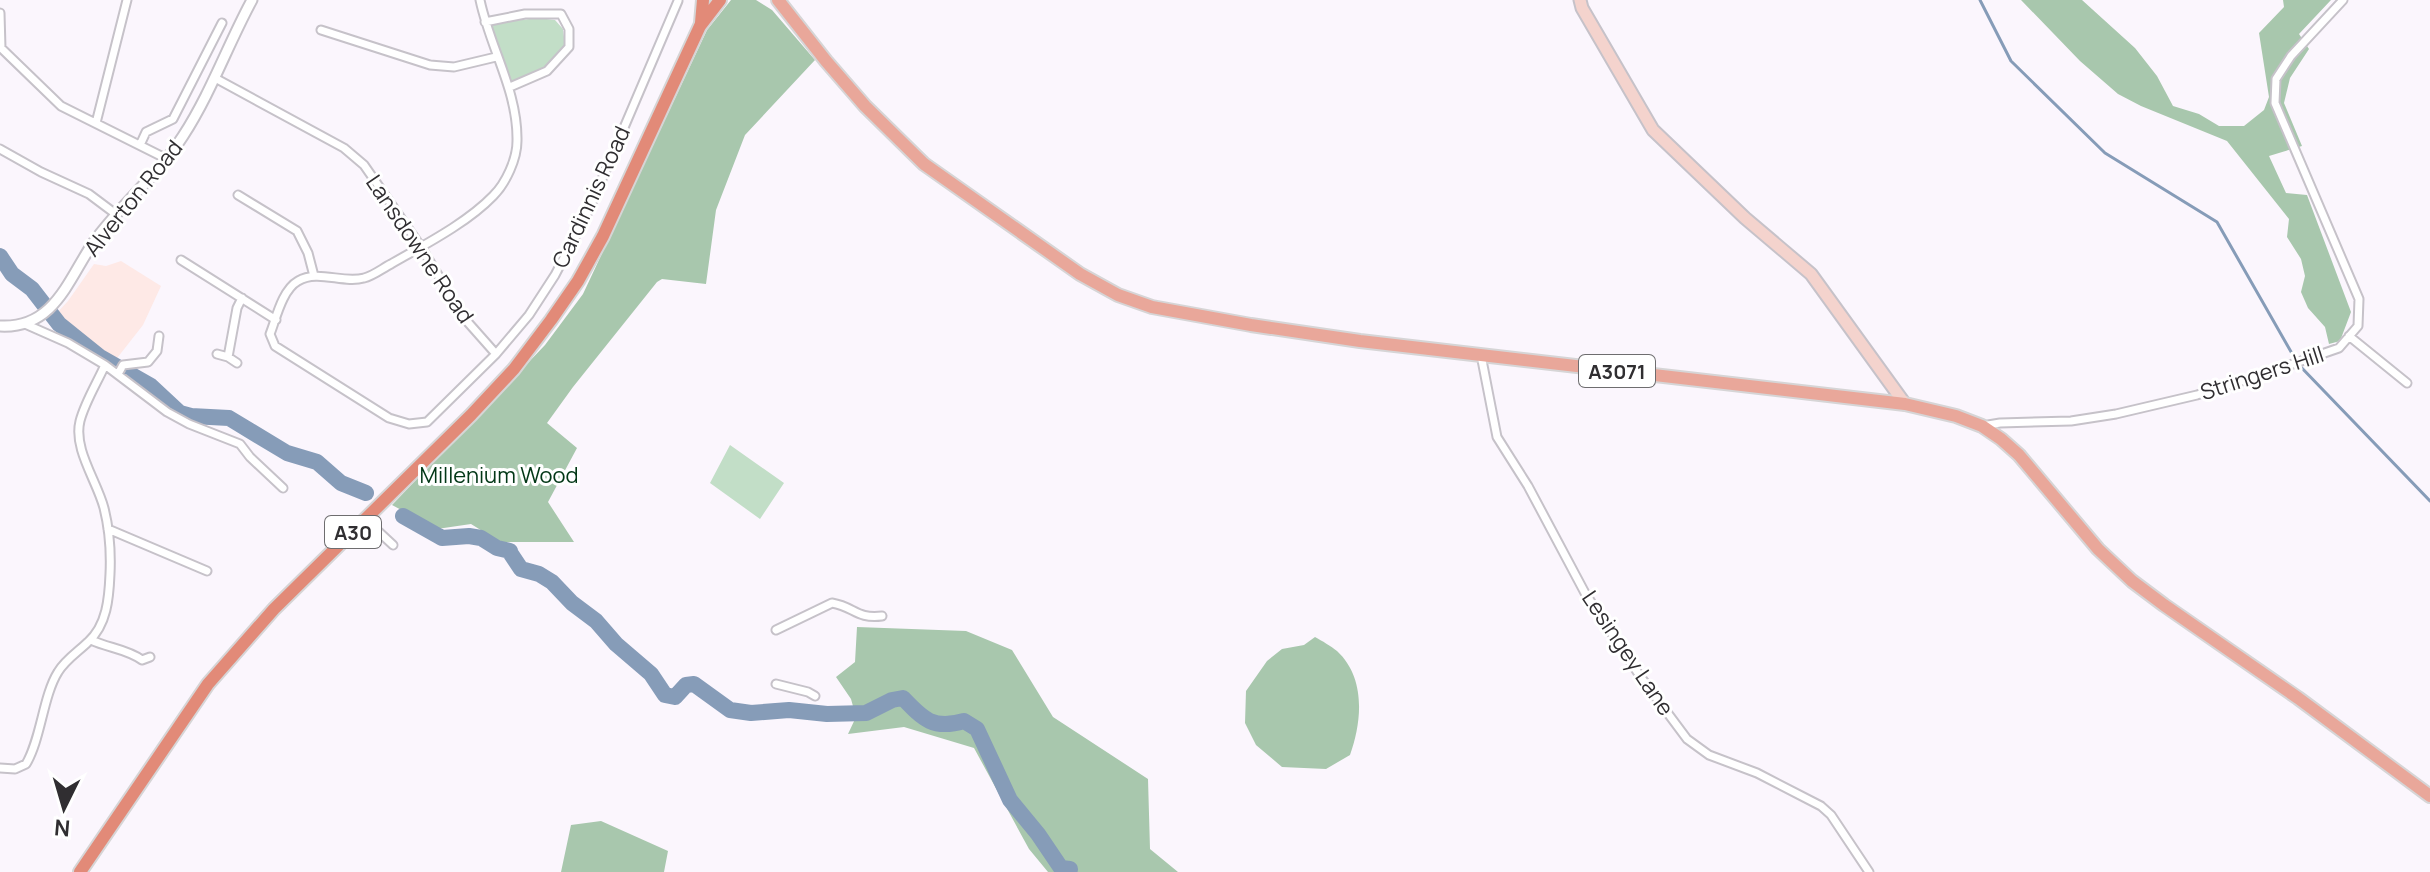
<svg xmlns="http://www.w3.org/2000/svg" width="2430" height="872" viewBox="0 0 2430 872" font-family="Manrope,sans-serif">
	<rect width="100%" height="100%" fill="#fbf6fd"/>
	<path fill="#fee9e6" d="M121,261L161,286L143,325L114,362L56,314L68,301L94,264L106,266Z"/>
	<path fill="#c2dec7" d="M538,18L555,20L563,29L565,45L542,73L514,84L509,78L491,27L495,23Z
		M730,445L784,483L760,519L710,483Z"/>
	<path fill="#a8c7ad" d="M731,0H756L772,10L815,60L745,135L716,210L706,284L662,279L657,282L573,387L547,423L577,448L548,502L574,542H500L471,524L437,529L392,505L545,345L583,294L707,30Z
		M2021,0H2082L2135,48L2157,76L2173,106L2199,114L2219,126H2244L2264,110L2269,97L2259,33L2284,7L2283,0H2331L2299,34L2309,49L2290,78L2284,103L2302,146L2269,156L2286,193L2307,195L2351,312L2340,341L2329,344L2325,327L2308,308L2301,292L2305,276L2301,259L2287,237L2289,219L2227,141L2141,106L2118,94L2080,61Z
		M857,627L966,631L1012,650L1053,717L1148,779L1150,849L1178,872H1048L1029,849L974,748L904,727L848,734L856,717L851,699L836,677L855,662Z
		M1315,637C1322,641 1331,646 1337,651C1366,678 1362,721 1350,755L1326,769L1282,767L1256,745L1245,723L1246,691L1267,661L1282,649L1304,645Z
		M601,821L668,851L664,872H561L571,825Z"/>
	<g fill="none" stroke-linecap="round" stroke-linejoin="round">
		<path stroke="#869cb8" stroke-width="3" d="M1980,0L2011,61L2105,153L2217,222L2298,364L2430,501"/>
		<path stroke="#869cb8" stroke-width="16" d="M0,256L12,274L32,289L59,324L100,357L151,386L180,413L191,416L229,418L287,453L317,462L341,483L366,493
			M403,516L442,538L469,536L481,538L497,548L510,551
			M511,554L521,569L539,574L552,582L572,603L596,621L616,644L651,674L665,695L675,697L686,685L694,684L730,710L751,713L789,710L827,714L866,713L892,700L903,698C923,719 933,730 964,721L977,729L1010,800L1038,834L1061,868L1070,869L1069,872"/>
		<g stroke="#c6c2c9" stroke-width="11">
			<path id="minor" d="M480,0C490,48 518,91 517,141C517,159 506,183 493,196C467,223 424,245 391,264C383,268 373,276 364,278C343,284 318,269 298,281C282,290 276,319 270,334L275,346L389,418L409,424L427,422L496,354L529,315L555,275L588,212L678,1
				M0,13L1,48
				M485,22L525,14H561L569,29V47L547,71L510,87
				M321,30L430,65L454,67L496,57
				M0,47L61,106L167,159
				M215,78L344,148L364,165L421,247L465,319L496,354
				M96,123L127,0
				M140,145L146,132L173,119L222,23
				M0,149L41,172L89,194L117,215
				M238,195L297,231L308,253L314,276
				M181,260L276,320
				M25,324L68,343L105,365L167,412L189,424L240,444L250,457L283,488
				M2349,336L2407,383
				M217,354L228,357L237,363
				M1481,355L1497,437L1528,486L1585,593L1640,676L1687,739L1709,755L1757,773L1821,806L1831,815L1869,872
				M228,357L237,308L242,298
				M118,374L123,365L148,362L157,351L159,336
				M1982,426L2000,423L2071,421L2116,414L2197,395L2264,374L2339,348L2358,326L2359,299L2275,103L2276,79L2291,56L2343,0
				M365,519L393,545
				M108,529L207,571
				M776,630L832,603C855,607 856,619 882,616
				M91,640C108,648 127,649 142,660L150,657
				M776,684L808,692L815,696
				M0,768L15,769L26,764C41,739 43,696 58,672C65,660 79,651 88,642C107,625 109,598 110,574C111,553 109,528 104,508C97,481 73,449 80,421C85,402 97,383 105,365"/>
		</g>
		<g stroke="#c6c2c9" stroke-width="13">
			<path id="tertiary" d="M0,326C54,329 68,280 93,243C120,205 158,175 183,136C211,93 228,44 252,0"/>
		</g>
		<g stroke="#c6c2c9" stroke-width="15">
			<path id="secondary" d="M1580,0L1582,8L1653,130L1745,218L1811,274L1905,404"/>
		</g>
		<g stroke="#d6d5d6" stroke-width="16">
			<path id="primary" d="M778,0L826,61L865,106L924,164L1080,274L1118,295L1152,307L1251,325L1360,341L1905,404L1956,416L1982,426L2001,439L2019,455L2098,549L2132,581L2164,605L2298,698L2430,796"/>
		</g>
		<g stroke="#d6d5d6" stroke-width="16">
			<path id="trunk" d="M701,23L703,0
				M80,872L208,684L274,609L471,415L514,369L551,320L578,281L603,236L700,26L720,0"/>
		</g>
		<use href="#minor" stroke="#fff" stroke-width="7"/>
		<use href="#tertiary" stroke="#fff" stroke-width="9"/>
		<use href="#secondary" stroke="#f4d3cd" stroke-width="11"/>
		<use href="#primary" stroke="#e9a79a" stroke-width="12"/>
		<use href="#trunk" stroke="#e28a78" stroke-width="12"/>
	</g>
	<g text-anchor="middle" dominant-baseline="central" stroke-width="6" stroke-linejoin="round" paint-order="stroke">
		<g fill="#fff" stroke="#6e6d6f" stroke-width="2">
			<rect x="1579" y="355" width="76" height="32" rx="6"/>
			<rect x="325" y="516" width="56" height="32" rx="6"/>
		</g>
		<g font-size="20" font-weight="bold" fill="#302e31">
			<text x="1617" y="371">A3071</text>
			<text x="353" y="532">A30</text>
		</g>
		<g font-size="22" fill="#302e31" stroke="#fff">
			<text transform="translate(591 197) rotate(-65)">Cardinnis Road</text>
			<text transform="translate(133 198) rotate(-51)">Alverton Road</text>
			<text transform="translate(420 249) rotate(56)">Lansdowne Road</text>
			<text transform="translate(2262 373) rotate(-18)">Stringers Hill</text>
			<text transform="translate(1628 653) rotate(56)">Lesingey Lane</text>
		</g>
		<g font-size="22" fill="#023716" stroke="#fff">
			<text x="499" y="475">Millenium Wood</text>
		</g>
	</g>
	<g transform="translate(64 808) rotate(185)" stroke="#ffffff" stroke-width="6" paint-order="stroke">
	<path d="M0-6L14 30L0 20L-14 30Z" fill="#302e31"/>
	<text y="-12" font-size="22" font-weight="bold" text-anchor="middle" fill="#302e31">N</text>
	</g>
</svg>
